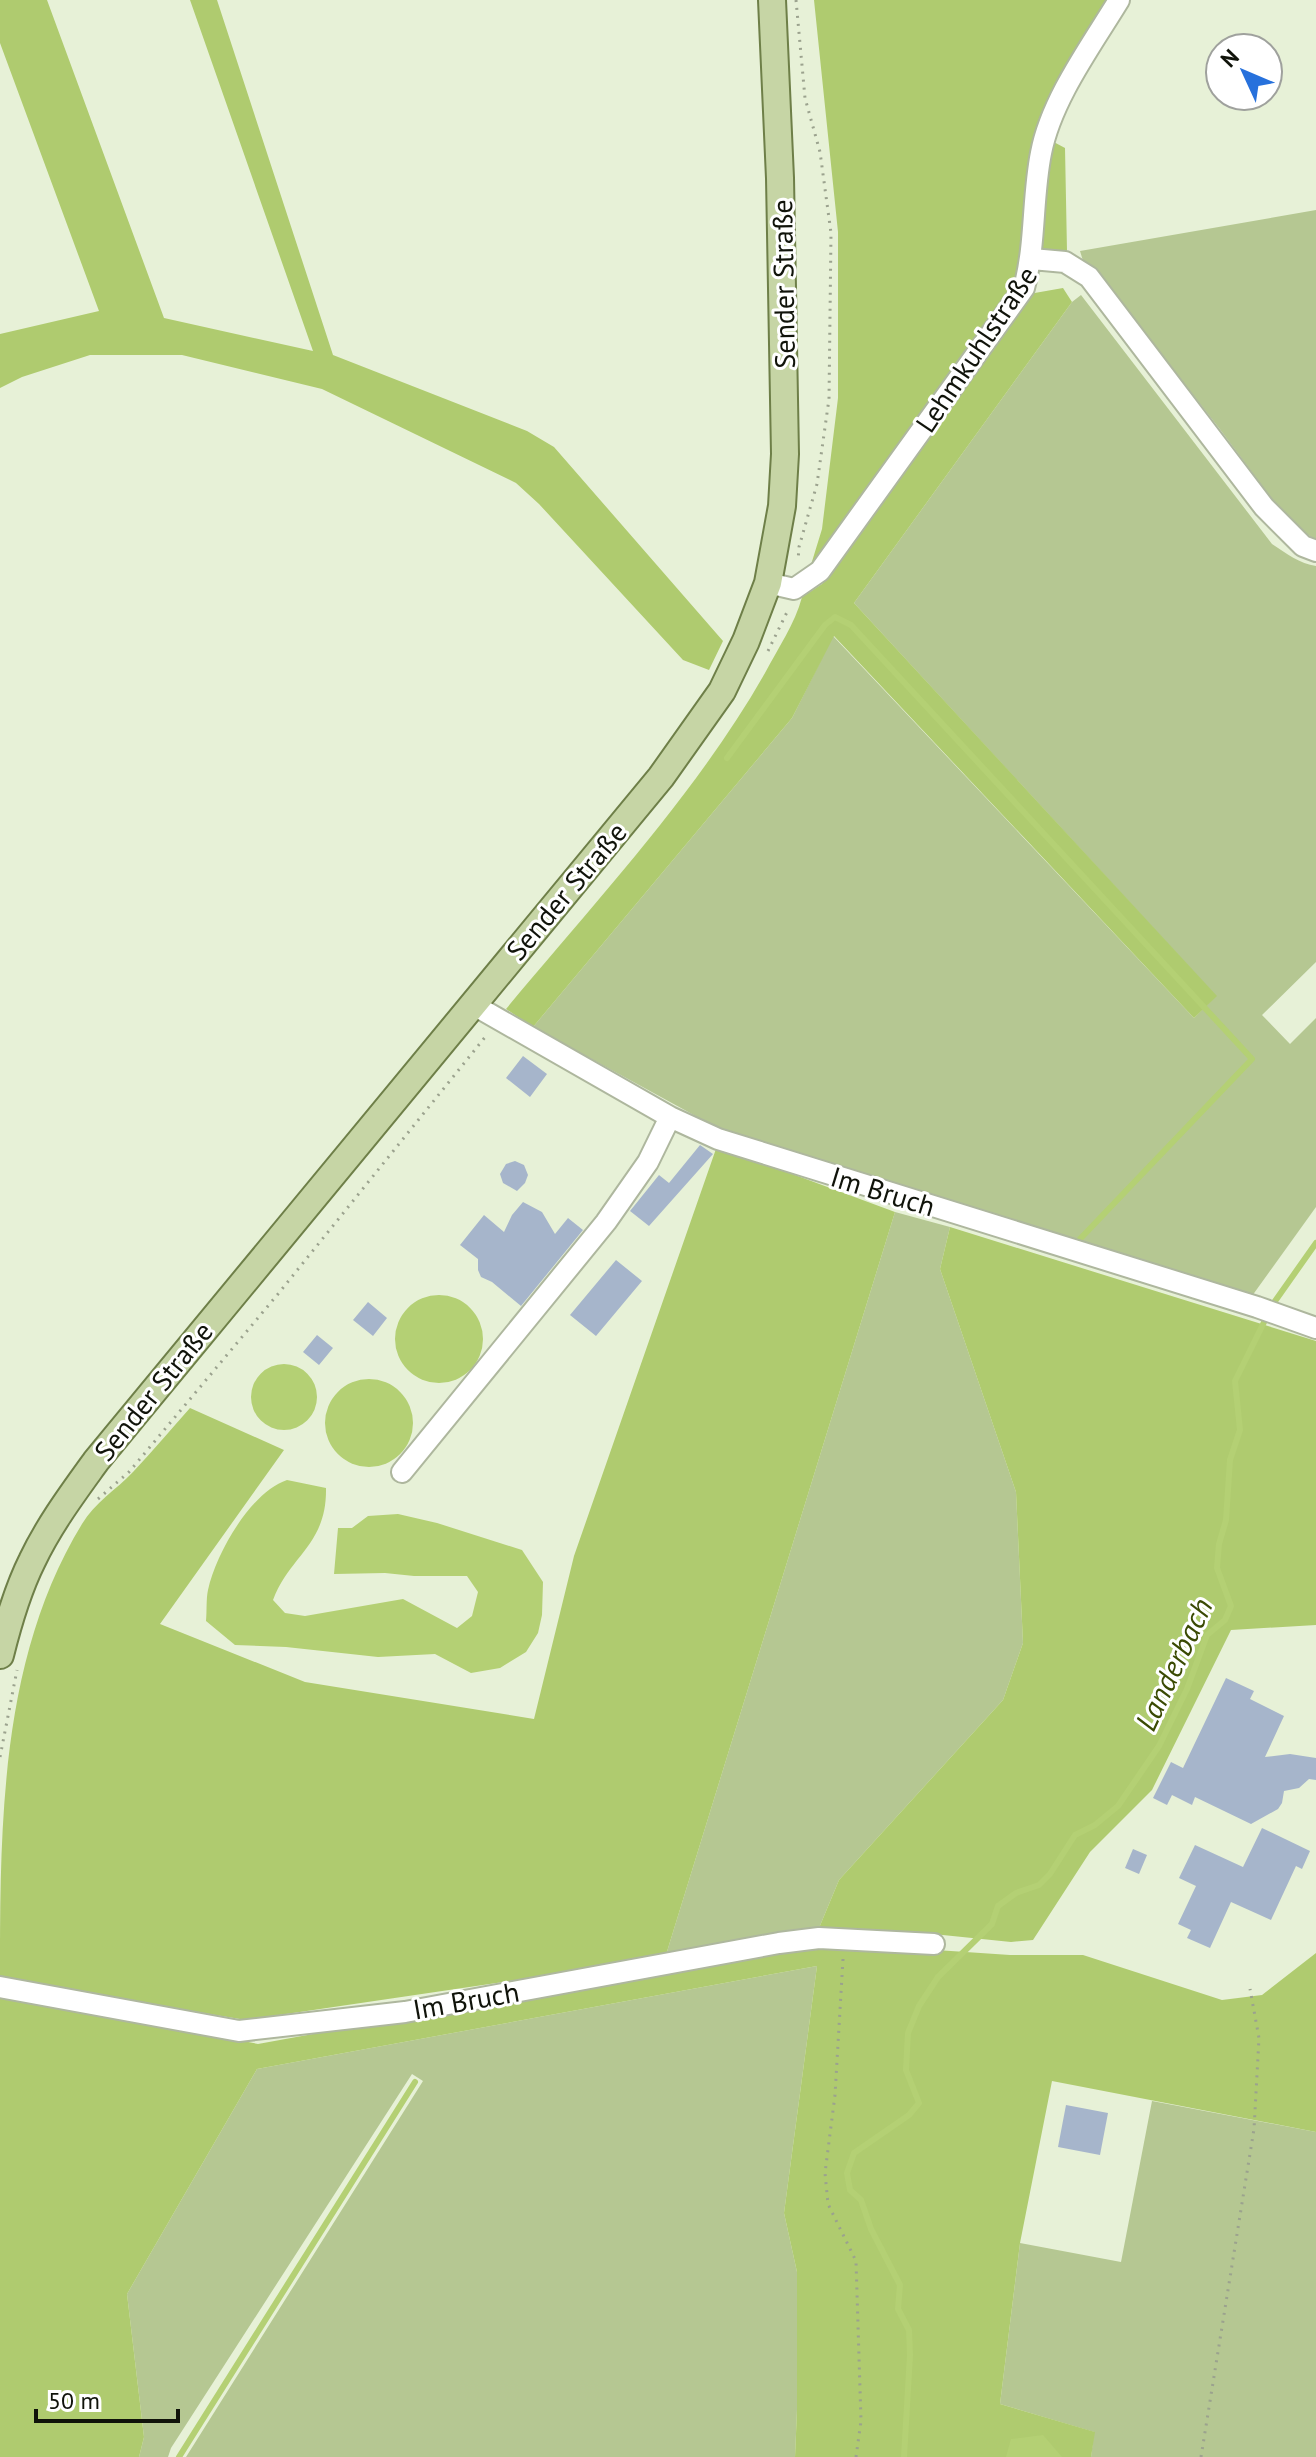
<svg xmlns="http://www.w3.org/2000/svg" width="1316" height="2457" viewBox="0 0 1316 2457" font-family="'PT Sans',sans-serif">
	<rect width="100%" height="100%" fill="#e7f1d7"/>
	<path fill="#b5c792" d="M1316,210V540L1290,523L1219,428L1097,272L1084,264L1080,251Z
		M1081,295L1272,544C1286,553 1300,564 1316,566V962L1262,1015L1290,1044L1316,1018V1207L1252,1296L723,1131L533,1027L792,718L833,636L1194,1018L1216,996L854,603L1072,302Z
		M895,1212L950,1227L940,1269L1016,1492L1023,1643L1003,1700L839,1880L819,1928L665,1958Z
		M817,1966L784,2213L797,2272V2410L795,2457H186L423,2081L412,2074L171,2448L168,2457H139L144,2437L127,2294L257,2069Z
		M1152,2101L1316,2132V2457H1091L1094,2432L1000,2404L1020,2243L1121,2262Z"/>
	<path fill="#afcb6f" d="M0,0H47L164,318L313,351L190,0H217L333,355L527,431L554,447L723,641L709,670L683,660L539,504L516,483L322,389L182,355H90L22,377L0,388V334L99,311L0,43Z
		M814,0H1111L1069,64L1016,285L810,568L822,529L838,398V232Z
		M1050,140L1065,148L1067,251L1040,249Z
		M1063,288L1072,302L854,603L1217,996L1194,1018L834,636L792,718L533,1027L506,1009C594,903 697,793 765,673C778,648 795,624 802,597L822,584L1029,294Z
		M717,1146L895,1212L665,1958L246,2020L0,1980C0,1826 0,1658 82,1524C95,1502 116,1490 133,1472C153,1451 171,1429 190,1408L284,1450L160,1624L305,1682L534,1719L574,1556Z
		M950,1227L1316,1341V1625L1231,1630L1152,1790L1090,1852L1033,1940L1011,1942L933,1934L819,1928L839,1880L1003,1700L1023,1643L1016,1492L940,1269Z
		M818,1942L1010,1955H1083L1222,2000L1262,1995L1316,1953V2132L1052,2081L1020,2243L1000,2404L1095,2432L1091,2457H795L797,2410V2272L784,2213L817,1966L257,2069L127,2294L144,2437L139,2457H0V1993L258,2044Z"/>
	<path fill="#b4d074" d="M395 1339a44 44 0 1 1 88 0a44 44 0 1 1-88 0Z
		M251 1397a33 33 0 1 1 66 0a33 33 0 1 1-66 0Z
		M325 1423a44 44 0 1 1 88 0a44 44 0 1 1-88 0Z
		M287,1480L326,1488C327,1545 290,1555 273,1600L285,1613L305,1616L403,1599L457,1628L472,1616L478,1592L467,1576H414L385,1573L334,1574L338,1528H352L368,1516L398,1514L437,1523L522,1550L543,1582L542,1615L538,1633L526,1652L500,1668L471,1673L435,1654L378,1657L286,1647L235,1645L206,1621C207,1611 206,1599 208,1590C216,1553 251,1492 287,1480Z
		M1043,2435L1062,2457H1006L1011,2439Z"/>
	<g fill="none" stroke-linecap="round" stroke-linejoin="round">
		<path stroke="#b4d074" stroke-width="6" d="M727,758L825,625L835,617L851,625L1252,1059L1080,1239
			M179,2457L415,2082
			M904,2457L910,2355L909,2330L898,2309L900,2285L871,2229L861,2200L850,2190L847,2173L854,2153L909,2115L919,2103L906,2070L908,2033L919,2006L938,1977L992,1924L998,1906L1016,1893L1039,1885L1050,1874L1075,1835L1095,1825L1118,1806L1159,1746L1187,1689L1207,1635L1225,1620L1231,1606L1217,1568L1219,1544L1226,1520L1230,1460L1240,1430L1235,1381L1273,1304L1316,1243"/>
	</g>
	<path fill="#a6b5cb" d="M523,1056L547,1074L530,1097L506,1078Z
		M700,1145L713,1154L649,1226L630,1211L659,1175L669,1183Z
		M515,1161L524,1165L528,1175L525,1183L517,1191L503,1183L500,1174L506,1164Z
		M523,1202L542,1212L555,1234L568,1218L583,1230L521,1306L492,1282L481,1277L478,1270V1259L460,1245L484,1215L504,1232L512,1215Z
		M616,1260L642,1281L596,1336L570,1315Z
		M368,1302L387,1318L373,1336L353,1320Z
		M317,1335L333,1348L319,1365L303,1352Z
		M1226,1678L1254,1691L1250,1699L1284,1716L1265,1757L1290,1754L1316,1758V1780L1309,1779L1299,1788L1284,1791L1282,1803L1278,1809L1251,1824L1195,1797L1192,1805L1172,1795L1167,1805L1153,1798L1171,1762L1183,1768Z
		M1262,1828L1310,1851L1302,1869L1296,1866L1271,1920L1231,1902L1210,1948L1187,1938L1191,1930L1178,1924L1196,1886L1179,1878L1195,1845L1243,1867Z
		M1133,1849L1147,1855L1139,1874L1125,1868Z
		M1066,2105L1108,2113L1100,2155L1058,2147Z"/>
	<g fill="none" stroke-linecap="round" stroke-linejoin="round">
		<g stroke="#aeb79e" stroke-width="24">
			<path id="minor" d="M1032,259L1065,262L1089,277L1264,507L1303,546L1316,551
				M768,583L794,589L820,571L1024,288C1036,243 1032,198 1041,153C1051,100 1091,46 1119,0
				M472,1004L670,1117L718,1139L1257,1307L1316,1328
				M402,1472L606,1222L648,1162L670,1117
				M0,1987L239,2031L405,2012L779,1943L819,1938L934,1944"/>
		</g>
		<g stroke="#6e7f48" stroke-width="30">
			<path id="major" d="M0,1655C8,1623 17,1591 32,1561C49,1525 73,1493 96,1461L661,777L722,691L746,641L768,583L782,506L785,454L780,178L772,0"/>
		</g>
		<path stroke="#9ba28e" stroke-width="3" stroke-dasharray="2 6" stroke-linecap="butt" d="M796,0L805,98L820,152L831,233L829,399L817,484L799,547L798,561
			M768,651L789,608
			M98,1499L129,1472L278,1294L486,1036
			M0,1757L17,1670
			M843,1959L835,2095L825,2173L828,2204L856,2261L861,2421L856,2457
			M1201,2457L1254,2129L1259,2038L1250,1989"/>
		<use href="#minor" stroke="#fff" stroke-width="20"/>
		<use href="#major" stroke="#c6d5a5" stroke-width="26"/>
	</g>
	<g text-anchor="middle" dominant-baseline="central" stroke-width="6" stroke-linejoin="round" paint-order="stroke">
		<g font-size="28" fill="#10130a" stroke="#fff">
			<text transform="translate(783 284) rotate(-91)">Sender Straße</text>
			<text transform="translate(976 349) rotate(-56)">Lehmkuhlstraße</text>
			<text transform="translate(566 891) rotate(-50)">Sender Straße</text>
			<text transform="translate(883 1191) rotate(17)">Im Bruch</text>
			<text transform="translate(153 1391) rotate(-51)">Sender Straße</text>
			<text transform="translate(466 2000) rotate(-10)">Im Bruch</text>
		</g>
		<g font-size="30" font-style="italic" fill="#3a4a03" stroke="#fff">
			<text transform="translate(1173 1664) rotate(-65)">Landerbach</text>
		</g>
	</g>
	<g transform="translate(1244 72) rotate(314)"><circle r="38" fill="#ffffff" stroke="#9fa19d" stroke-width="2"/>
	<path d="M0-6L14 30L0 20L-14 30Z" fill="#2771dc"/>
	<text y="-12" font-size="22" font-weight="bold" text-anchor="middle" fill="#10130a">N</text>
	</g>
	<path d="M36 2409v12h142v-12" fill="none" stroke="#10130a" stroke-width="4"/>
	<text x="48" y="2409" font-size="24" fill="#10130a" stroke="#ffffff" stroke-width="6" paint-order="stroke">50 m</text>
</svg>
